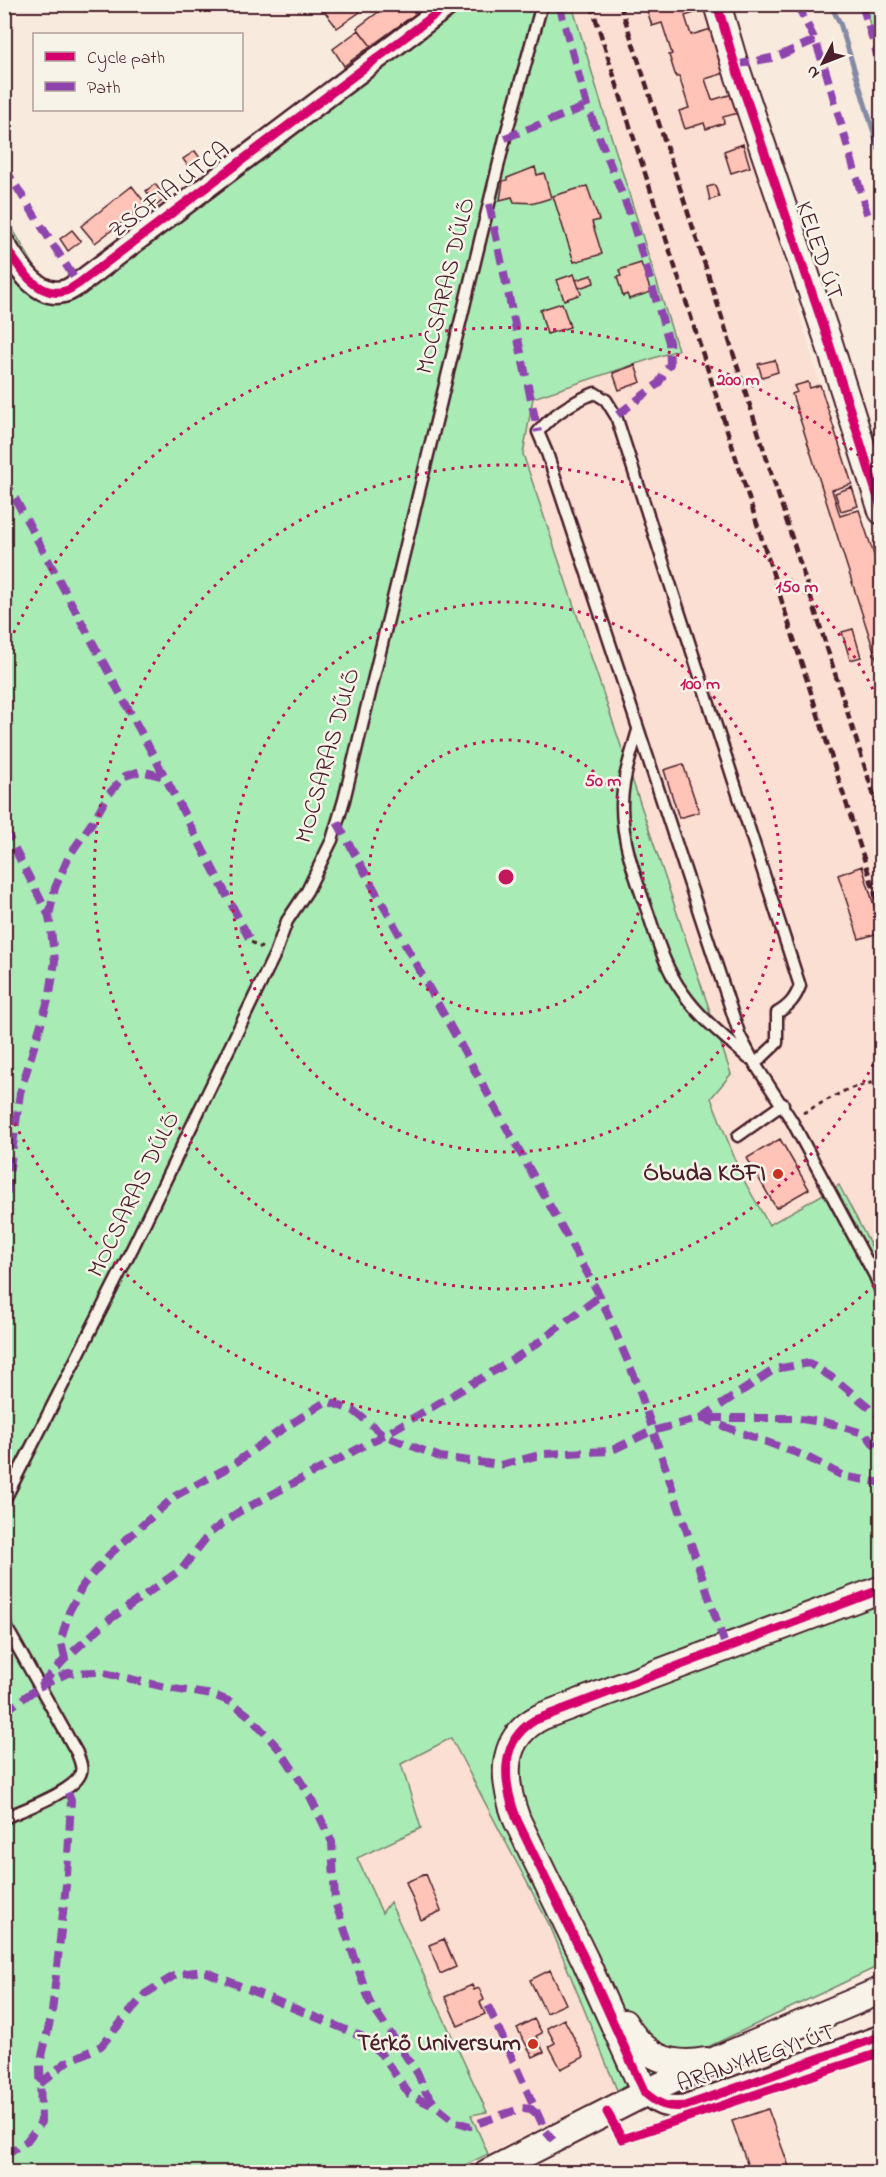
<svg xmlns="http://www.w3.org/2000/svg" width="886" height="2177" viewBox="0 0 886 2177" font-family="'Indie Flower',sans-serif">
	<rect width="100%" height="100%" fill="#f9eade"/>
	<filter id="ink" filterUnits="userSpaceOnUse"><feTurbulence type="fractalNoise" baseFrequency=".0167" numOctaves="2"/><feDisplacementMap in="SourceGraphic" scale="12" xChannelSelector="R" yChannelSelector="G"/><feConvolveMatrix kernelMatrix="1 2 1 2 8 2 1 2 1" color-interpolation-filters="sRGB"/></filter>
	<g filter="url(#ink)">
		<path fill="#fbdfd2" d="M572,5H707L742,112L820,385L881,578V1265L839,1185L769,1225L742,1177L711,1098L731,1074L523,454L532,398L678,350L607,123Z
			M451,1738L551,1928L617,2090L488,2154L357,1858L421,1828L401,1764Z"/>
		<path fill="#a9ebb5" stroke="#7a8570" stroke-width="1.5" d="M450,5H572L607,123L678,350L533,398L523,454L731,1074L711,1098L742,1177L769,1225L839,1185L881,1265V1965L617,2090L551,1928L451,1738L401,1764L421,1828L357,1858L382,1913L390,1902L487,2112L471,2115L488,2154L451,2172H5V216L49,291L349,79Z
			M864,5H881V60Z"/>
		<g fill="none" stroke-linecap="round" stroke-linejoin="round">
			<path stroke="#858aa5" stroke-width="5" d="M830,4L840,23L882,159"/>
		</g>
		<path fill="#ffc4b7" stroke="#4a1f2b" stroke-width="1.5" d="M327,4H355L360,12L337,28L322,8Z
			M389,4H419L422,9L371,46L357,28Z
			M654,4H707L709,8L685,16L691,35L711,29L714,41L717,39L725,73L705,79L712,100L736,93L742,112L723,117L724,123L706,129L704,123L685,129L679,111L689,108L679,76L676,77L669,55L672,54L662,23L652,26L646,7Z
			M359,30L371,46L344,66L333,49Z
			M743,144L750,167L731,173L724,151Z
			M195,151L200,158L188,166L183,159Z
			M535,167L537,175L544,173L551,198L535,203L514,202L512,197L500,200L503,181L507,180V178Z
			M155,184L166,198L157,205L146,191Z
			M715,185L719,197L710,200L707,187Z
			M132,186L146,204L95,243L81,226Z
			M587,186L599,220L592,222L602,254L574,262L553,196Z
			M72,230L81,241L68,251L60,239Z
			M641,263L651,292L629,299L627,294L623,296L617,277L621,276L619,270Z
			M574,274L581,294L564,300L557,280Z
			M592,275L594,283L579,288L576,280Z
			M562,303L570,327L547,334L540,310Z
			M775,360L778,372L762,377L758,364Z
			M635,365L641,382L619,390L613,373Z
			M808,382L810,388L820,385L852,484L832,490L840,516L859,510L882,579V676L792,394L797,392L794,386Z
			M852,487L858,506L841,511L835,493Z
			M853,629L861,657L850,660L842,632Z
			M683,764L699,812L679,818L664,770Z
			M862,866L882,932L859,939L838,875Z
			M780,1139L809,1189L776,1208L747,1158Z
			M426,1874L441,1911L421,1920L406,1882Z
			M444,1939L456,1967L440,1974L429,1945Z
			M550,1970L566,2004L546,2013L530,1980Z
			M472,1985L474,1990L479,1988L484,2000L480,2002L485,2014L458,2026L445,1997Z
			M534,2019L542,2033L536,2036L544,2052L533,2057L517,2028Z
			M564,2019L584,2057L561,2069L549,2046L555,2043L547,2028Z
			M768,2109L791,2172H750L732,2121Z
			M273,2163L275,2167L281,2164L285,2172H260L259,2170Z"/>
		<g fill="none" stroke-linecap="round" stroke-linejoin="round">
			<g stroke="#4a1f2b" stroke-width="15">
				<path id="service" d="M638,730C631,755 622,780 622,806C622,843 636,879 648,913C657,940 666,970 683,993C701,1019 725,1037 748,1058
					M755,1064L777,1043V1013C789,1006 795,999 800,986L616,416L606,400L595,393C572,402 554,413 538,432L547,453L740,1036L755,1064L792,1121L875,1276L882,1294
					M738,1136L783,1104
					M4,1501L133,1247L275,954L287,921L307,891L332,840L344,800L505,138L542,4
					M4,1623L77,1753C79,1759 83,1766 81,1772C77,1791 22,1810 4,1818"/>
			</g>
			<g stroke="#4a1f2b" stroke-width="26">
				<path id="minor" d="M4,244C16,263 37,300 65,291C70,290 74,286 78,284L449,4
					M645,2093C659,2105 667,2108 685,2106L882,2036"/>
			</g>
			<g stroke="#4a1f2b" stroke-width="30">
				<path id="tertiary" d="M717,4L735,65L829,343L882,511
					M624,2023C644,2056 668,2068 706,2061
					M645,2093L585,1960L517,1820C502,1780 498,1737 543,1716L882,1589
					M489,2172L645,2093L718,2059L882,1990"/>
			</g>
			<path stroke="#4a1f2b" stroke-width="3" stroke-dasharray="4.5 4.5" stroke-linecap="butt" d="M251,942L262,948
				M803,1113L848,1089L882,1080"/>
			<use href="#service" stroke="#f7f3e8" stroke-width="10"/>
			<use href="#minor" stroke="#f7f3e8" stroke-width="21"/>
			<use href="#tertiary" stroke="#f7f3e8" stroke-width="26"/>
			<path stroke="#4a1f2b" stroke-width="4.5" stroke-dasharray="9 4.5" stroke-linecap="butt" d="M591,4L882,915
				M620,4L708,274L882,821"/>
			<path stroke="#8e44ad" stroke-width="8" stroke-dasharray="15 8" stroke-linecap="butt" d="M559,4L587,106L630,214L669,342L670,364L658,384L616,416
				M797,4L815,40L826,72L869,220
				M862,4L882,71
				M735,65L776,57L815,40
				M505,138L587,106
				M4,167L78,284
				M489,204L538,432
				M4,478L165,777L251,942
				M337,822L600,1296L637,1383L726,1648
				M4,828L49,916L55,961L50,994L20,1093L4,1213
				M49,916L55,888L69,856L95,818L108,795L125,776L141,771L165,777
				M701,1418L775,1369L809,1363L836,1380L882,1418
				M708,1418H794L829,1423L866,1434L882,1455
				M65,1659L61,1640L69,1612L83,1585L109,1555L175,1496L231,1466L278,1432L327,1401L354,1411L384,1435L440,1457L500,1465L544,1454L610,1451L652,1431L701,1418L805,1456L843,1476L882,1483
				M39,1687L68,1673L100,1672L174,1689L213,1695L231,1702L248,1715L280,1750L309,1794L332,1842L335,1902L370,2003L418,2074L425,2091L438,2108L454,2121L470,2126L522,2108L531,2109L539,2116
				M4,1712L39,1687L65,1659L106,1622L182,1569L210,1533L237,1513L384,1435L506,1364L535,1345L600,1296
				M488,2006L545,2130L553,2140
				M40,2084L65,2063L101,2046L145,1994L177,1974L204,1971L361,2036L381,2054L409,2094L435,2107
				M4,2155L26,2142L41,2122L40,2065L52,2012L67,1876L71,1800L66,1789"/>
			<g stroke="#f7f3e8" stroke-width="13">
				<path id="cycleway" d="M717,4L735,65L829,343L882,511
					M4,244C16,263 37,300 65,291C70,290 74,286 78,284L449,4
					M882,1589L535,1720C497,1742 504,1786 517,1820L585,1960L645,2093C659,2105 667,2108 685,2106L882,2036
					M607,2112L622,2139L882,2052"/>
			</g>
			<use href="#cycleway" stroke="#d6006c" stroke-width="9"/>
		</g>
	</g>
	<g fill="none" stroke="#c2185b" stroke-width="3" stroke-dasharray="3 6">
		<circle cx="506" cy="877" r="137"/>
		<circle cx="506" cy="877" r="275"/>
		<path d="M881 1048A412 412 0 1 1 881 706"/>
		<path d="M881 1279A550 550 0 0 1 6 1105M6 649A550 550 0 0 1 881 475"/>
	</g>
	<g fill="#c8321e" stroke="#f7f3e8" stroke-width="2">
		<circle cx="778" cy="1174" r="6"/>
		<circle cx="533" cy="2044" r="6"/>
	</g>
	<g text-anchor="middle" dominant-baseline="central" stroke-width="5" stroke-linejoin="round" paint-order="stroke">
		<g font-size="24" fill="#4a1f2b" stroke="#f7f3e8">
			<text transform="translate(170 191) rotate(-37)">ZSÓFIA UTCA</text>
			<text transform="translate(818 251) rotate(71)">KELED ÚT</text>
			<text transform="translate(447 286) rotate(-76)">MOCSARAS DŰLŐ</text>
			<text transform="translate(329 756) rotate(-74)">MOCSARAS DŰLŐ</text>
			<text transform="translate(135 1195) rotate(-64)">MOCSARAS DŰLŐ</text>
			<text transform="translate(756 2059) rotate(-19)">ARANYHEGYI ÚT</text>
		</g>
		<g font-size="24" font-weight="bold" fill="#4a1f2b" stroke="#f7f3e8" text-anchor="end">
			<text x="766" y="1174">Óbuda KÖFI</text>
			<text x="521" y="2044">Térkő Universum</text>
		</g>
	</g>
	<circle cx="506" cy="877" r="9" fill="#c2185b" stroke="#f7f3e8" stroke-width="3"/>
	<g font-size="18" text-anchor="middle" font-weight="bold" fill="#c2185b" stroke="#f7f3e8" stroke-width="5" stroke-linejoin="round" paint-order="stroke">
		<text x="738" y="385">200 m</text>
		<text x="797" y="592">150 m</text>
		<text x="700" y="689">100 m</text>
		<text x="603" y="786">50 m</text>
	</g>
	<rect width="886" height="2177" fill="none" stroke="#f7f3e8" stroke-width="24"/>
	<rect x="12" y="12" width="862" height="2153" fill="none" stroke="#4a1f2b" stroke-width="2" filter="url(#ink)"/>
	<rect x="33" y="33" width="210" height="78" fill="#f7f3e8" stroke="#b29e9c" stroke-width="1.5"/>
	<rect x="45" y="52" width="30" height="9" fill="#d6006c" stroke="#b29e9c" stroke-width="1.5"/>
	<text x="87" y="63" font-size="18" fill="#4a1f2b">Cycle path</text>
	<rect x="45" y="82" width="30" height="9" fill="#8e44ad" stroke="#b29e9c" stroke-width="1.5"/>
	<text x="87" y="93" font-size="18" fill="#4a1f2b">Path</text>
	<g transform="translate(823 63) rotate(228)" stroke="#f7f3e8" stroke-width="4.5" paint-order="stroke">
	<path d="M0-4.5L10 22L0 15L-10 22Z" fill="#4a1f2b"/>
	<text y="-9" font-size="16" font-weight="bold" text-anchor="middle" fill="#4a1f2b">N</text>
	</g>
</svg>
